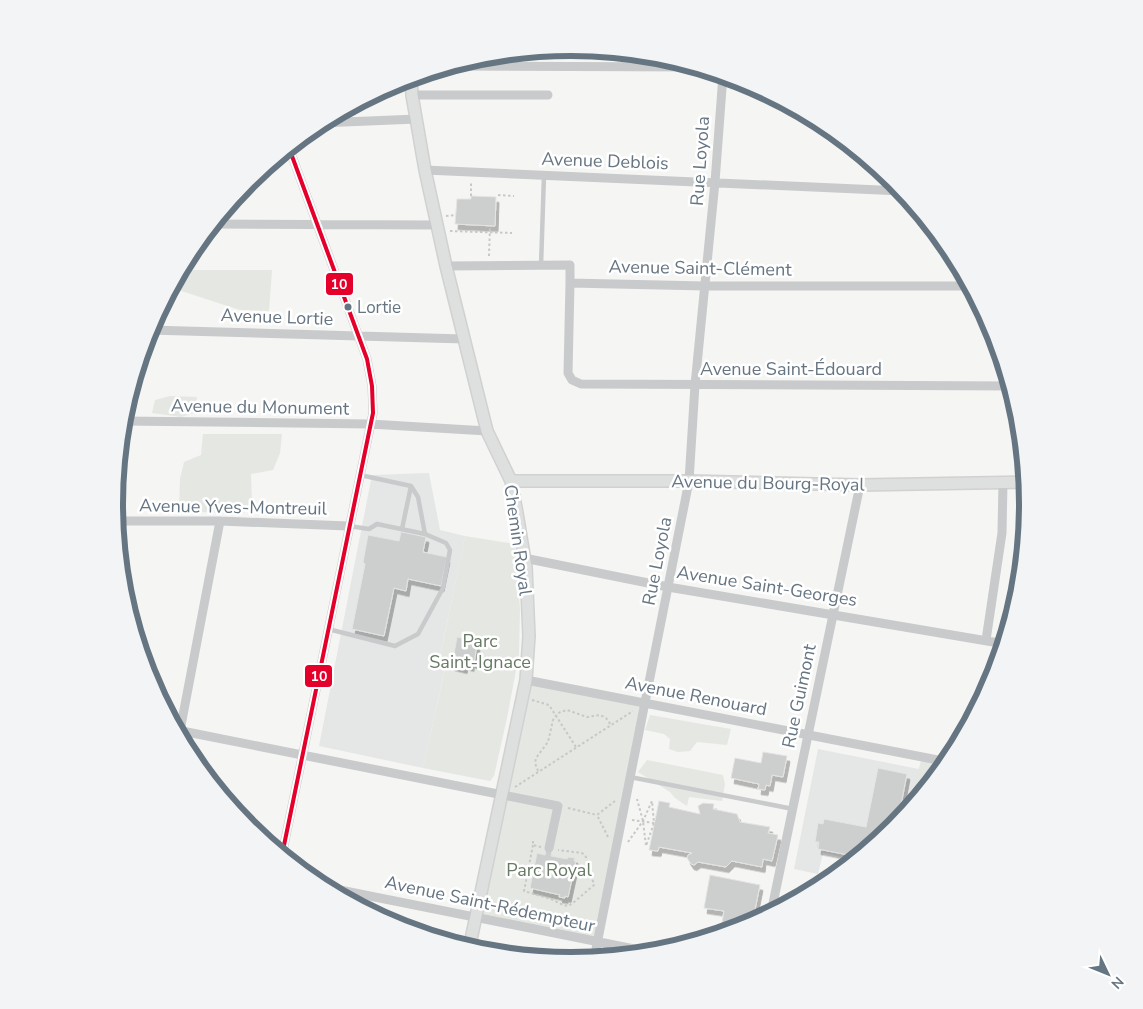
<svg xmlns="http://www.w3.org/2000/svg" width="1143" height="1009" viewBox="0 0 1143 1009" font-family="'Nunito Sans',sans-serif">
	<defs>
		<filter id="shadow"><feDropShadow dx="3" dy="5.5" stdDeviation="0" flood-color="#0004"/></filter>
	</defs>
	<rect width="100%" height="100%" fill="#f5f5f3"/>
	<path fill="#e5e6e6" d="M429,473L440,530L465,536L438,666L445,668L423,768L319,746L372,475Z
		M818,749L939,773L894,828L856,860L823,853L818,874L794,869Z"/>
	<path fill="#e4e7e2" d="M181,270H272L269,311L240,310L172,288Z
		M170,396L197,397L194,413L181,417L152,413L155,400Z
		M203,434H282L280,453L273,470L251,474L252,504L242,514L179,511L180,479L184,462L201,455Z
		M465,536L515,544L520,609L519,654L507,718L494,776L490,781L423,768L445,669L438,667Z
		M526,680L645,703L598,943L476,918Z
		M650,715L731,729L727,745L697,742L690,751L678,752L669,749L670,739L664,734L645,730Z
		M922,757L947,764L907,812Z
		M647,760L723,775L725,784L722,801L689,797L687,806L675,798L670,792L638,772Z"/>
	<path fill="#cdcece" stroke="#e4e4e3" filter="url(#shadow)" d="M471,196L496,197L495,226L455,224L457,199H471Z
		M401,532L426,537L423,552L447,557L441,586L408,579L406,591L394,588L384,636L352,629L365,564L363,562L368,535L399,541Z
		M457,637L469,639L468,643L477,645L474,663L471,662V666L465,664L464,668L452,665Z
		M763,752L787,756L783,777L772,775L770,786L766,785L765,790L758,789L759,784L731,778L735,758L761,763Z
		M878,768L907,774L897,825L859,857L818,849L819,842H815L818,823L823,824L824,819L866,827Z
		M659,801L670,803L669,807L700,814L698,806L703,803L714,804L713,809L737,814L740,822L770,827L768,833L778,835L772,861L763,859L762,867L732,861L726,867L698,862L694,865L691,864L687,858L688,855L692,853L659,847L658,851L649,850Z
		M546,850L552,852L551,856L567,859L568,857L575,858L574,861H576L568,897L565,896V898L559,897L560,895L530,888L537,853L545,855Z
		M710,875L760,885L753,919H757L756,921L746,927L720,935L724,911L704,908Z"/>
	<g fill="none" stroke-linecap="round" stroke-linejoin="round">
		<g stroke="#d1d1d1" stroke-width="14">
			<path id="secondary" d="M411,78L412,95L425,170L446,266L487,431L511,481L517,513L526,567L529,636L526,680L469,949
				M511,481H689L860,485L1026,482"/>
		</g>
		<path stroke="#c7c8c8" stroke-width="2" stroke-dasharray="2.5 2.5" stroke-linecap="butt" d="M498,195L514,196
			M471,196V181
			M446,216L456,215
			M450,231L512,233
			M489,256L490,226
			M532,700L549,705L576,747
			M538,771L535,763L536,758L548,742L553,720L558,713L567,710L587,717L600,715L606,718L611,725
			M515,787L633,711
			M568,808L597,815
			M632,820L654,823
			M608,837L597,815L615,801
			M533,841V845L541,847
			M628,842L643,821L652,801L654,823L646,846L643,821L637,799
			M533,845L524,891L551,899L563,905L568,906L573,903L594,885L586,857L582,853L558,850"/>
		<path stroke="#c9cacb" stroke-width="4.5" d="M541,266L544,175
			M349,526L369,529L377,524L425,534
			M402,529L411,486
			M328,629L395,646L418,634L443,588L450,550L446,543L425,534L418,497L411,486L360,475
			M630,777L793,809"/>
		<path stroke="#c9cacb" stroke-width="9" d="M450,66L696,67
			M412,95H548
			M320,123L417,119
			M425,170L902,191
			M213,224L437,225
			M446,266L570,265V283L705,286H970
			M570,283L568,373L572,380L581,384L1011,386
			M149,330L464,339
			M123,421L370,424L487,431
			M116,521H220L348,526
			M524,558L668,587L1005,644
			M986,640L1002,533L1003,482
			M526,680L948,762
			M177,730L558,806L549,848
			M179,736L220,521
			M282,855L373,413L372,386L367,359L289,148
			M320,886L654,953
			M771,913L860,485
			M594,959L689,481L695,385L715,182L723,75"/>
		<use href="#secondary" stroke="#dedfdf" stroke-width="11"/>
		<g stroke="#fff" stroke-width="8">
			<path id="bus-1" d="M282,855L373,413L372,386L367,359L289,148"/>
		</g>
		<use href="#bus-1" stroke="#e4002b" stroke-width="4"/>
	</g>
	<circle fill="#667582" stroke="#fff" stroke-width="2" cx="348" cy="307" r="4.5"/>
	<g text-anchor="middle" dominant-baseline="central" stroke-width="5" stroke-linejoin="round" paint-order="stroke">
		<g font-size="17" fill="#667582" stroke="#fff" text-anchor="start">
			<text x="357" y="307">Lortie</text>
		</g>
		<g font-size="18" fill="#667582" stroke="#fff">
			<text transform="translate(605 161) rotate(2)">Avenue Deblois</text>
			<text transform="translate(700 161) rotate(-86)">Rue Loyola</text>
			<text transform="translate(700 268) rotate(1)">Avenue Saint-Clément</text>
			<text transform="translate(277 317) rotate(2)">Avenue Lortie</text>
			<text x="791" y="369">Avenue Saint-Édouard</text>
			<text transform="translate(260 407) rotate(1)">Avenue du Monument</text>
			<text transform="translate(768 483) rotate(1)">Avenue du Bourg-Royal</text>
			<text transform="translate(233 507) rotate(1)">Avenue Yves-Montreuil</text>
			<text transform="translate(518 540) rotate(82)">Chemin Royal</text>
			<text transform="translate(657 561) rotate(-79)">Rue Loyola</text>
			<text transform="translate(767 586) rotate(9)">Avenue Saint-Georges</text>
			<text transform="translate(696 696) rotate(11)">Avenue Renouard</text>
			<text transform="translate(799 696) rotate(-78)">Rue Guimont</text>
			<text transform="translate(490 904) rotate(12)">Avenue Saint-Rédempteur</text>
		</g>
		<g font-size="18" fill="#687a65" stroke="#fff">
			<text x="480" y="641">Parc<tspan x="480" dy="21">Saint-Ignace</tspan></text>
			<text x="549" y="870">Parc Royal</text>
		</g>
	</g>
	<path d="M0 0H1143V1009H0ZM123 504a448 448 0 1 1 896 0a448 448 0 1 1-896 0Z" fill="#f3f4f5" fill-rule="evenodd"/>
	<path fill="none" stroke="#667582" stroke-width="6" d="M123 504a448 448 0 1 1 896 0a448 448 0 1 1-896 0Z"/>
	<g stroke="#fff" stroke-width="2">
		<rect x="325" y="272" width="29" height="24" rx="5" fill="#e4002b"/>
		<rect x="304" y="664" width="29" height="24" rx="5" fill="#e4002b"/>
	</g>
	<g font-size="14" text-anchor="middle" font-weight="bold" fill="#fff">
		<text x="339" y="289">10</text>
		<text x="319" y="681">10</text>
	</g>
	<g transform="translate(1108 974) rotate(133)" stroke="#ffffff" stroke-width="4" paint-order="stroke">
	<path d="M0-4L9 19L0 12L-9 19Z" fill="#667582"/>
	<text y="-8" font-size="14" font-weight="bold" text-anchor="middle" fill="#667582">N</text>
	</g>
</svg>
